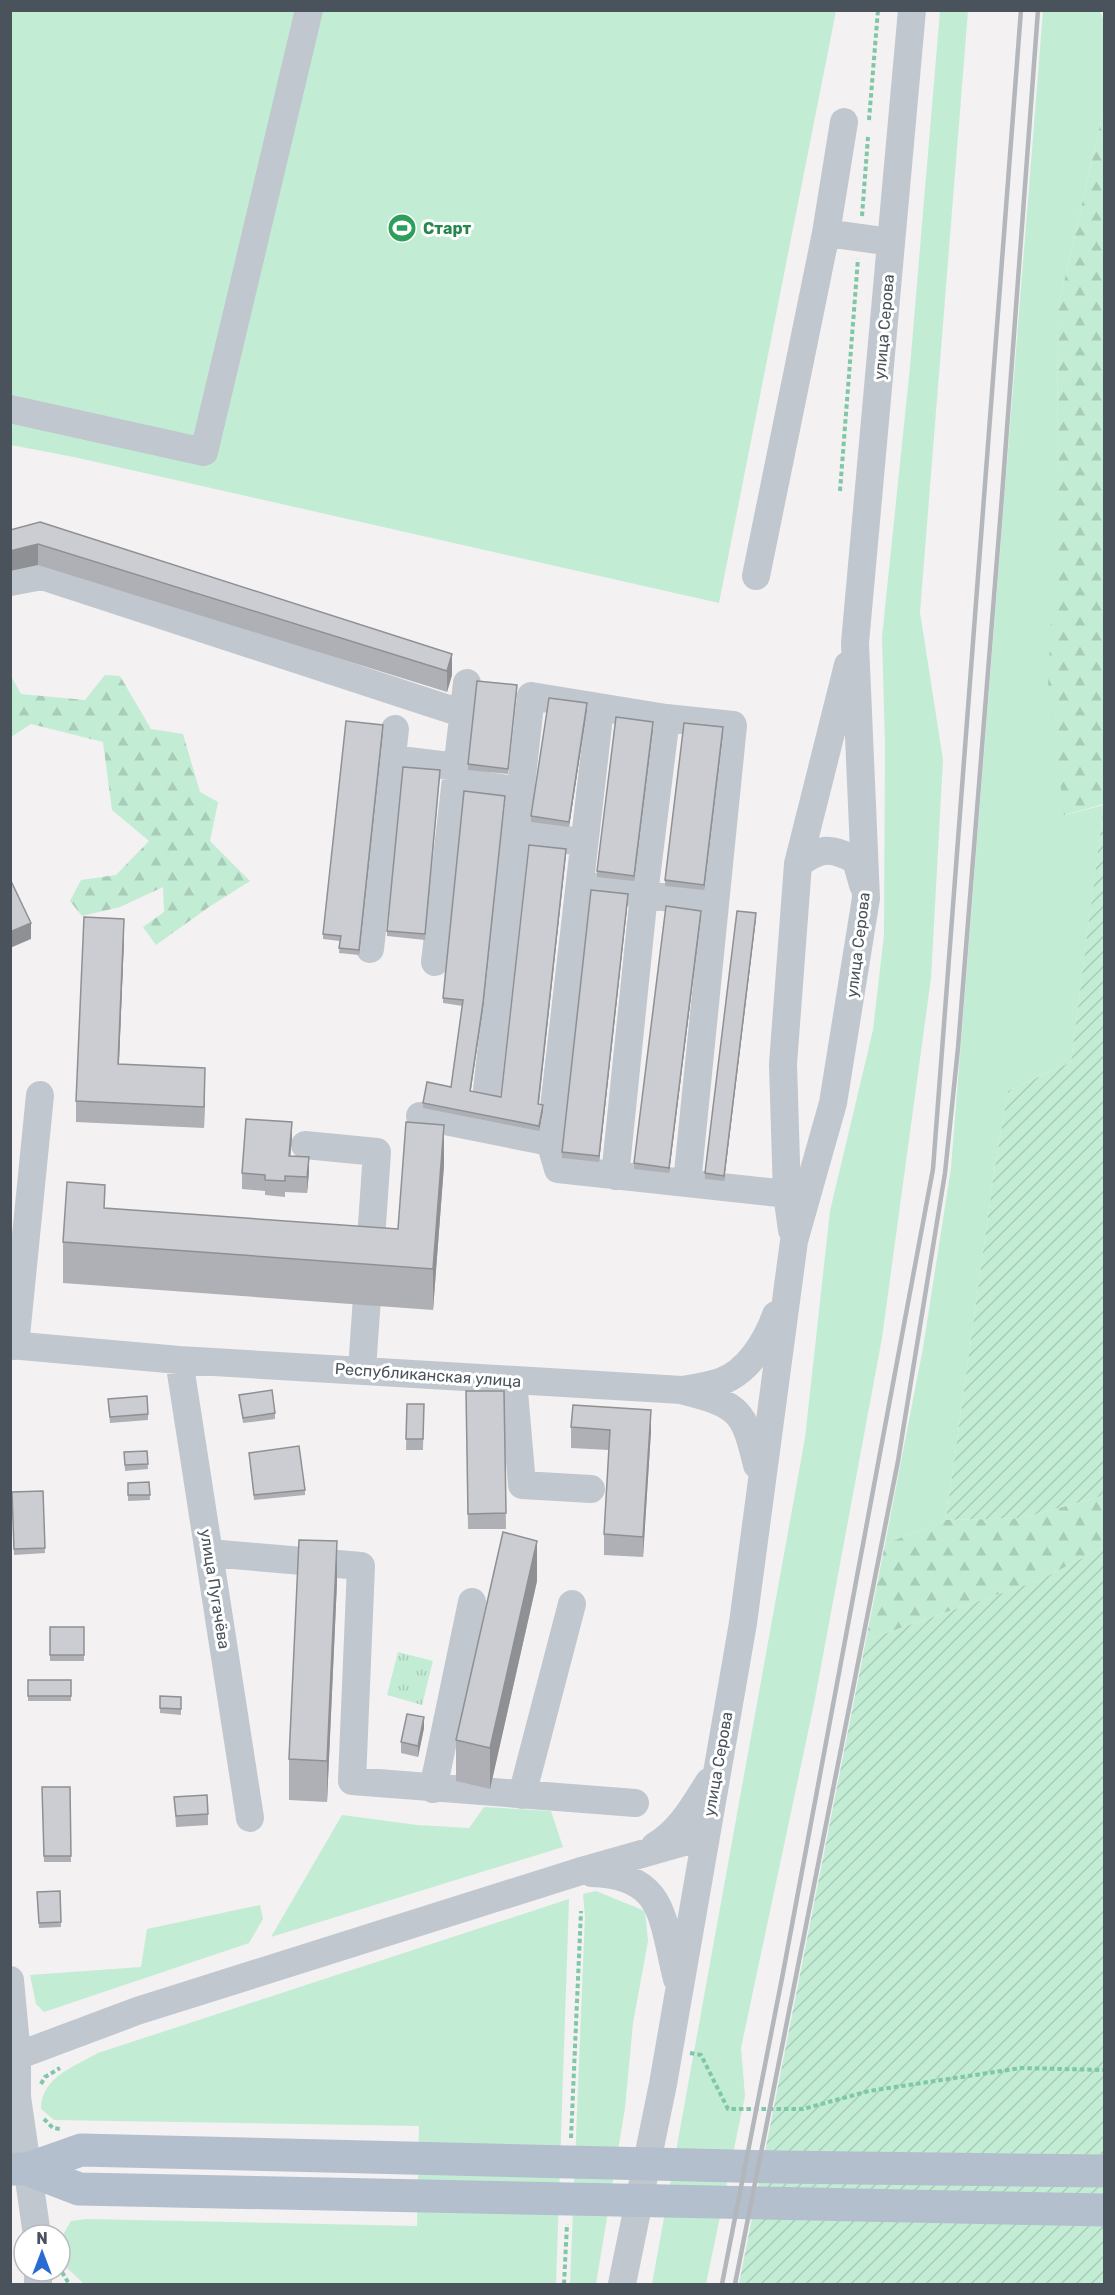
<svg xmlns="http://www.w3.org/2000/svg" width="1115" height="2295" viewBox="0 0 1115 2295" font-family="Rubik,sans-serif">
	<defs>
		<pattern id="forest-firs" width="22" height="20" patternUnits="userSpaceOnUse" patternTransform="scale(1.5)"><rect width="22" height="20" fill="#c3ecd5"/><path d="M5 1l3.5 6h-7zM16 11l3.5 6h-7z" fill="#a9ccb9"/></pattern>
		<pattern id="park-tufts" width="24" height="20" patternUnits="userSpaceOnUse" patternTransform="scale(1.5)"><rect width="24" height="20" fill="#c3ecd5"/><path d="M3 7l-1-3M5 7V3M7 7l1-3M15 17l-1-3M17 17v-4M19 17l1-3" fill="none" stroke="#a9ccb9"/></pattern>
		<pattern id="garden-furrows" width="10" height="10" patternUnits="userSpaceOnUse" patternTransform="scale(1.5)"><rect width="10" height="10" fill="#c3ecd5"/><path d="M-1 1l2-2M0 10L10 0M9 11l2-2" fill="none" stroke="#a9ccb9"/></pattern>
	</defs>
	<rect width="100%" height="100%" fill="#f3f1f1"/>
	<path fill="#c3ecd5" d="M10,11H836L719,603L74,457L11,445Z
		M940,11H968L920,612L943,760L931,978L882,1338L814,1704L741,2048L745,2096L706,2284H652L805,1438L830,1211L873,1030L884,935L885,745L882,637L910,367Z
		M1043,11H1100L1104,21V108L1058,308L1057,483L1065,815L1104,805L1071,1062L1008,1091L994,1173L946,1520L885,1544L923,1348L951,1168Z
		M484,1807L551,1811L563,1847L271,1937L342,1815L417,1825L469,1828Z
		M596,1891L645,1911L648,1941L633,2023L625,2108L596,2284H570L585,1917L583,1894Z
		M569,1899L556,2284H84L65,2266L64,2233L71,2221L87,2219L417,2226L419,2126L54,2120L41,2109C41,2077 74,2067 98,2053Z
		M260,1905L263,1919L249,1943L44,2012L36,2004L30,1975L141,1967L147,1929Z"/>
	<path fill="url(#forest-firs)" d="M1104,108V804L1064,815L1048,687L1057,483L1058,308Z
		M105,675L120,676L151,729L183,734L200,792L218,802L210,841L250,881L209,907L156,945L143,927L164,912L163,887L120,907L82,916L70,901L81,880L116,875L149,841L112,810L103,742L31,724L11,737V676L21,694L85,700Z
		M1104,1490V1547L1040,1580L866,1640L885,1544L946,1520L1023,1518L1101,1496Z"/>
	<path fill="url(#park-tufts)" d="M398,1652L433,1661L422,1705L387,1695Z"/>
	<path fill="url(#garden-furrows)" d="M1104,804V1490L1101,1496L1023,1518L946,1520L994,1173L1008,1091L1071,1062Z
		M1104,1547V2284H739L866,1640L1040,1580Z"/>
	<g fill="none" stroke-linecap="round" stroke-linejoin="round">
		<path stroke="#7ec7a7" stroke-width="4" stroke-dasharray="4.5 3" stroke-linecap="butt" d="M869,120L878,10
			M862,216L868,137
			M840,491L858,259
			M690,2053L701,2055L728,2109H803L869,2091L1021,2068L1104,2070
			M41,2084L45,2077L60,2068
			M44,2119L53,2128L60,2129
			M571,2138L581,1911
			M62,2272L69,2284
			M564,2284L567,2224"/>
		<path stroke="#c0c7ce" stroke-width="28" d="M826,233L844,122
			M10,409L204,452L309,10
			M756,576L826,233L891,242
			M10,582L42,576L464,714
			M391,759L458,767
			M456,781L521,791
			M516,831L584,843
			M798,864C821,847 831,847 856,860L863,885
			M580,884L714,905
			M370,949L395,729
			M435,962L467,683
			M487,1090L531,696L666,718L733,725L687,1183
			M420,1116L550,1142L558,1169L787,1194
			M550,1142L600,708
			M305,1145L377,1152L362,1370
			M615,1176L644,894L666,718
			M792,1230L787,1194L783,1064L798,864L848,665
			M10,1345L179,1360L682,1390C694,1388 708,1386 720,1382C748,1372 766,1342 776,1315
			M15,1346L40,1095
			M179,1360L250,1818
			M513,1380L522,1485L591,1489
			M684,1391C740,1405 744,1411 757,1465
			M209,1553L361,1566L352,1781L635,1803
			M433,1789L472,1602
			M522,1795L572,1604
			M655,1846C681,1830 693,1807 709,1782
			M592,1873C666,1875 662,1920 677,1979
			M10,1980L17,2056V2097L37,2235
			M17,2056L137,2011L578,1872L705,1836
			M38,2271V2284
			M622,2284L663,2084L743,1623L794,1241L833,1103L866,898L855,643L912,10"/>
		<path stroke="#b3bfcd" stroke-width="33" d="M10,2169H27L79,2189L1104,2210
			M27,2169L81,2150L779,2167L1104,2171"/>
		<path stroke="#b3b6ba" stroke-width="4.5" d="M722,2284L783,1973L933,1169L1021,10
			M735,2284L898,1461L945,1173L958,1048L1002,496L1038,10"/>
	</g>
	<path fill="#afb0b5" d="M10,530L452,654V675L447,692L38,565Z
		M517,691L508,774L468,770V764Z
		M587,709L569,827L531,822V816Z
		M653,728L634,881L597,877V871Z
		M383,731L359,955L339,953L340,941L323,939V934Z
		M723,733L704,890L665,886V880Z
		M440,775L425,940L387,936V931Z
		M505,801L483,1008L470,1091L501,1097L566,854L539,1104L543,1110L539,1131L423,1108V1103L451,1087L463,1006L443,1003V998Z
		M628,899L599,1162L562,1158V1152Z
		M701,916L669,1173L634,1169V1163Z
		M756,918L724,1181L705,1179V1173Z
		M124,940L119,1064L205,1089L204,1128L76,1122V1101Z
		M292,1138L290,1156L309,1172L307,1193L285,1192V1197L265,1195V1191L242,1189V1173Z
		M444,1165L433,1310L63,1283V1242L105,1208L398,1229Z
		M466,1391H504L506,1529H468Z
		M239,1395L275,1413V1419L243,1423Z
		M108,1404L148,1414V1420L110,1423Z
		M407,1404H424L423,1450H406Z
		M571,1427L651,1431L643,1557L604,1555V1534L609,1450L571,1448Z
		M147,1451L148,1469L125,1471L124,1452Z
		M249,1453L305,1490V1495L254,1500Z
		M149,1482L150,1500L128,1501V1483Z
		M43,1491L45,1553L14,1555L12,1492Z
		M537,1581L490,1789L456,1781V1740Z
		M337,1582L327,1802L289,1800V1759Z
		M50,1627H84V1661H50Z
		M28,1680H71V1701H28Z
		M160,1696L181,1697V1715L160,1713Z
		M424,1728L418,1757L401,1753V1742Z
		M42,1787H70L71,1862H44Z
		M174,1797L208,1814V1825L176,1827Z
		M60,1891L61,1927L39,1928L37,1892Z"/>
	<path fill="#8e9093" d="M38,544V565L10,571V551Z
		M452,654V675L447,692V671Z
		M587,703V709L569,827V822Z
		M653,722V728L634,881V876Z
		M383,725V731L359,955V950Z
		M723,727V733L704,890V885Z
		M505,796L483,1008L470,1096V1091Z
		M566,849V854L538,1109V1104Z
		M628,894V899L599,1162V1156Z
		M701,911V916L669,1173V1168Z
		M756,913V918L724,1181V1176Z
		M124,919V940L118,1085V1064Z
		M31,923V939L10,948V932Z
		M205,1068V1089L204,1128V1107Z
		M543,1105V1110L539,1131V1126Z
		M292,1122V1138L289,1171V1156Z
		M444,1125V1165L433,1310V1269Z
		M309,1157V1172L307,1193V1177Z
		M651,1410V1431L643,1557V1537Z
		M337,1541V1582L327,1802V1761Z
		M537,1541V1581L490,1789V1748Z
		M424,1717V1728L418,1757V1746Z"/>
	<path fill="#cbcdd2" stroke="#8e9093" stroke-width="1.5" d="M40,522L452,654L447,671L38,544L10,551V530Z
		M477,681L517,685L508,769L468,764Z
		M549,698L587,703L569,822L531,816Z
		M616,717L653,722L634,876L597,871Z
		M346,721L383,725L359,950L339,948L341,936L323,934Z
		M684,723L723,727L704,885L665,880Z
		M403,767L440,770L425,934L387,931Z
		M464,791L505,796L483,1003L470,1091L501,1097L529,845L566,849L538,1104L543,1105L539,1126L423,1103L427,1082L451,1087L463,1000L443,998Z
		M11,881L31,923L10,932V882Z
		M591,890L628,894L599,1156L562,1152Z
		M666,906L701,911L669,1168L634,1163Z
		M737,911L756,913L724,1176L705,1173Z
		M84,917L124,919L118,1064L205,1068L204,1107L76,1101Z
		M246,1119L292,1122L289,1156L309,1157L307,1177L285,1176V1181L265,1180V1175L242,1173Z
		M406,1122L444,1125L433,1269L63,1242L67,1182L105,1185L104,1208L398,1229Z
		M272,1390L275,1413L243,1418L239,1395Z
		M466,1391H504L506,1513L468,1514Z
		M147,1396L148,1414L110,1417L108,1399Z
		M407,1404H424L423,1439H406Z
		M573,1405L651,1410L643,1537L604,1534L610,1430L571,1427Z
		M299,1446L305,1490L254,1495L249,1453Z
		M147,1451L148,1464L125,1465L124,1452Z
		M149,1482L150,1495H128V1483Z
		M43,1491L45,1548L14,1549L12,1492Z
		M503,1532L537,1541L490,1748L456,1740Z
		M299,1540L337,1541L327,1761L289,1759Z
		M50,1627H84V1655H50Z
		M28,1680H71V1696H28Z
		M160,1696L181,1697V1709L160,1708Z
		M407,1714L424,1717L418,1746L401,1742Z
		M42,1787H70L71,1856H44Z
		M207,1795L208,1814L176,1816L174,1797Z
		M60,1891L61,1922L39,1923L37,1892Z"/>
	<defs>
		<g id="stadium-disc" transform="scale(1.5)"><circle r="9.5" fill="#2e9e5b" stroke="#fff"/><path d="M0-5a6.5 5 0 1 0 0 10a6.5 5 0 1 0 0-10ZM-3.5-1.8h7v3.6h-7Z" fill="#fff"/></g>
	</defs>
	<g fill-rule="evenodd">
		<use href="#stadium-disc" x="402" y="228"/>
	</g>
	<g text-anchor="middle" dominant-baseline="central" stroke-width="6" stroke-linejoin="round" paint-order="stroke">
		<g font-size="16" font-weight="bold" fill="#27864d" stroke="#fff" text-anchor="start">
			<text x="423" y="228">Старт</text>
		</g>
		<g font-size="16" fill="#4a535c" stroke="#fff">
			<text transform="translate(884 327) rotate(-85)">улица Серова</text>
			<text transform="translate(858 945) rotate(-83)">улица Серова</text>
			<text transform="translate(428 1375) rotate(4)">Республиканская улица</text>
			<text transform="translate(215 1589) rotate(81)">улица Пугачёва</text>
			<text transform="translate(718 1764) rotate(-80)">улица Серова</text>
		</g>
	</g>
	<rect width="1115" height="2295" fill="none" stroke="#4a535c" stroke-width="24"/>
	<g transform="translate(42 2253)"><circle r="28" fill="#ffffff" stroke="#b7babe" stroke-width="1.5"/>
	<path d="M0-4.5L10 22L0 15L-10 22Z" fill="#296bd5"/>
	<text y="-9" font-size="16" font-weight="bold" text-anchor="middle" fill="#4a535c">N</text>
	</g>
</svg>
